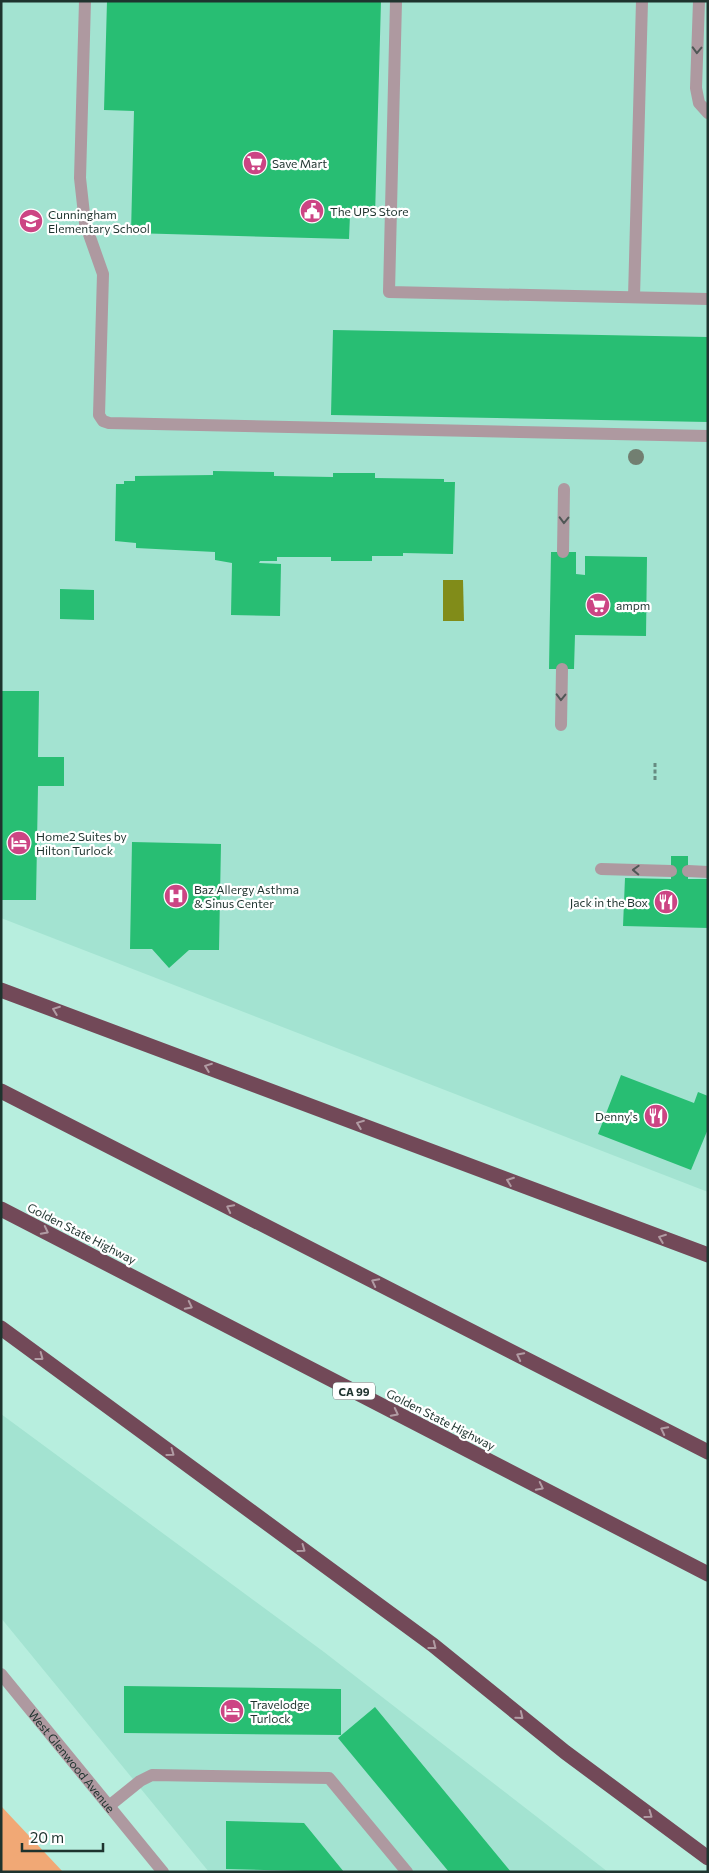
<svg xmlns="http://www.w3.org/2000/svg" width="709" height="1873" viewBox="0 0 709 1873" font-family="Commissioner,sans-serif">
	<rect width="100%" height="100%" fill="#b7eede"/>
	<path fill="#a3e3d1" d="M1,1H708V1192L1,918Z
		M1,1414L324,1652L608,1872H209L1,1618Z"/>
	<path fill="#f1a875" d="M1,1806L63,1872H1Z"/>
	<path fill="#818c19" d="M443,580H463L464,621H443Z"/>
	<path fill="#28be73" d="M107,1H381L375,216L350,215L349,239L131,233L134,111L104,110Z
		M333,330L708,337V422L331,415Z
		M213,471L274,472V476L333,477V473H375V478L444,479V482H455L453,554L403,553V556H372V561H331V557H277V561H260L259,563L281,564L280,616L231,615L232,563L215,560V552L136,548V543L115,541L116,484H124V481H135V476L213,475Z
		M551,552H576V574L585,575V556L647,557L646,636L575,635L574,669H549Z
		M60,589L94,590V620L60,619Z
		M1,691H39L38,757H64V786H38L36,900H1Z
		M132,842L221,844L219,950H189L169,968L152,949H130Z
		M671,856H688V879H708V928L623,926L625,878L671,879Z
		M621,1075L694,1103L698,1092L708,1096V1129L691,1170L598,1134Z
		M124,1686L341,1689V1735L124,1733Z
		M375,1707L511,1872H449L338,1738Z
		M226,1821L304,1823L344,1872L226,1869Z"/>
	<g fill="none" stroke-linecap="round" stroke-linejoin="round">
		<path stroke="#668b81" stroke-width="3" stroke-dasharray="4 2.5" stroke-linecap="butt" d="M655,780V762"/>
		<path stroke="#ae99a0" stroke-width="12" d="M85,1L80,178L85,223L103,274L99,415L103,421L109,423L708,436
			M396,1L389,292L708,299
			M699,1L696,88L699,103L708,113
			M634,297L642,1
			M563,552L564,489
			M561,725L562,669
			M601,869L671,871
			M688,871L708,872
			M109,1806L140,1781L152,1775L329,1778L407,1872"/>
		<path stroke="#ae99a0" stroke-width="12" id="s1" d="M1,1674L163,1872"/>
		<path stroke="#724958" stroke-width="15" d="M1,990L708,1255
			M1,1091L708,1452
			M1,1209L708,1574
			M1,1328L433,1645L565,1752L708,1858"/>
	</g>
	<circle fill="#727f71" cx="636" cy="457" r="8"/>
	<defs><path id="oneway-chevron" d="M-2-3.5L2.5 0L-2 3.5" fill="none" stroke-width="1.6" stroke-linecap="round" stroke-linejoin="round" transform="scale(1.25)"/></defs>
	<g stroke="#505756">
		<use href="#oneway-chevron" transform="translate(697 50) rotate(92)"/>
		<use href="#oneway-chevron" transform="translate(564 520) rotate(91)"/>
		<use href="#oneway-chevron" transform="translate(561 697) rotate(91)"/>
		<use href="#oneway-chevron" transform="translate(636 870) rotate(-178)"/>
	</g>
	<g stroke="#b19ba3">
		<use href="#oneway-chevron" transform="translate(56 1010) rotate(-159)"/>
		<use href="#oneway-chevron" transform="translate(208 1067) rotate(-159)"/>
		<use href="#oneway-chevron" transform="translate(360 1124) rotate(-159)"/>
		<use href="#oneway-chevron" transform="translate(510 1181) rotate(-159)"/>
		<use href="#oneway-chevron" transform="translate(230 1208) rotate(-153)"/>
		<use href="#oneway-chevron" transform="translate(45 1231) rotate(27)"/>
		<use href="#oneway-chevron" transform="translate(662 1238) rotate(-159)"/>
		<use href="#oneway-chevron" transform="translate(375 1282) rotate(-153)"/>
		<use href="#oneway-chevron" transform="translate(189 1306) rotate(27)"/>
		<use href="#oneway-chevron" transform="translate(520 1356) rotate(-153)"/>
		<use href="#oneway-chevron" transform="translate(40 1357) rotate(37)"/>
		<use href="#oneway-chevron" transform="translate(395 1413) rotate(27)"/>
		<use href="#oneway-chevron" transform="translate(664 1430) rotate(-153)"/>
		<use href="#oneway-chevron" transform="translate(171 1453) rotate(36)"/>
		<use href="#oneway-chevron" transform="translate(540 1487) rotate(27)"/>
		<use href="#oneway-chevron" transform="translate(302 1549) rotate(36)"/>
		<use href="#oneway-chevron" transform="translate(433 1646) rotate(38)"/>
		<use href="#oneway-chevron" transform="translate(520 1716) rotate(39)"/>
		<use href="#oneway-chevron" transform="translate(649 1815) rotate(36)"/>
	</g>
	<defs>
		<g id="supermarket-disc" transform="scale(1.25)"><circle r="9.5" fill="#cc4584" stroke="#fff"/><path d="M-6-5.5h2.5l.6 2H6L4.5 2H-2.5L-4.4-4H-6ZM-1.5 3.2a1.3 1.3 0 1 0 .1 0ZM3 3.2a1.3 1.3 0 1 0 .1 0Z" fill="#fff"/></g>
		<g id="civic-disc" transform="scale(1.25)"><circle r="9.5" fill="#cc4584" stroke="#fff"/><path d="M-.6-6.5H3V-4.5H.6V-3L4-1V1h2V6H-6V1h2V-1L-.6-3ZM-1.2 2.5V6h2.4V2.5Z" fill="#fff"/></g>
		<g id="school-disc" transform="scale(1.25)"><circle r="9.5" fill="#cc4584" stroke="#fff"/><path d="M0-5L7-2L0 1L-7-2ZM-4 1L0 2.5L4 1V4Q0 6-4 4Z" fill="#fff"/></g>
		<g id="hotel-disc" transform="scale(1.25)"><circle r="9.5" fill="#cc4584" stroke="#fff"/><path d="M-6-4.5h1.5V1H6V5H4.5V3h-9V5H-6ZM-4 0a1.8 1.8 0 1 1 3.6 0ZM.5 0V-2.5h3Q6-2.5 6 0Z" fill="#fff"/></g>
		<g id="hospital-disc" transform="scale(1.25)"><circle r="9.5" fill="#cc4584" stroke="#fff"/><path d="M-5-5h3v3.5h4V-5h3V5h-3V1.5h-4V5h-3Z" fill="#fff"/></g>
		<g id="restaurant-disc" transform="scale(1.25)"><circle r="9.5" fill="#cc4584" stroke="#fff"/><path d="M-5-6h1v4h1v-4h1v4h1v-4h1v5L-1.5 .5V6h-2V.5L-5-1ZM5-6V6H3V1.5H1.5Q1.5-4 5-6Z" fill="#fff"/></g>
	</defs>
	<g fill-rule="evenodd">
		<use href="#supermarket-disc" x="255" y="163"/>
		<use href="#civic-disc" x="312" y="211"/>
		<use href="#school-disc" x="31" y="221"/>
		<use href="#supermarket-disc" x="598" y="605"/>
		<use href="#hotel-disc" x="19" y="843"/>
		<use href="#hospital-disc" x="176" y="896"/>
		<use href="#restaurant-disc" x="666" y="902"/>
		<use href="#restaurant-disc" x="656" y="1116"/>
		<use href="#hotel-disc" x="232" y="1711"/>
	</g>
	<g text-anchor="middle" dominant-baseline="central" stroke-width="4.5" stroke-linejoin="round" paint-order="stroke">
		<rect fill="#fff" stroke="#62706d" stroke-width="1" x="333" y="1382.5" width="42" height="17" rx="4"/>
		<g font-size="11" font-weight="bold" fill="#1e332e">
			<text x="354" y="1391">CA 99</text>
		</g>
		<g font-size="12" fill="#1e332e" stroke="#fff" text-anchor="start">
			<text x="272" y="163">Save Mart</text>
			<text x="330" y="211">The UPS Store</text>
			<text x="48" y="214">Cunningham<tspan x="48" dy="14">Elementary School</tspan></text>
			<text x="616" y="605">ampm</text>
			<text x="36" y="836">Home2 Suites by<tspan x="36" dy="14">Hilton Turlock</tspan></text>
			<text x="194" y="889">Baz Allergy Asthma<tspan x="194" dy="14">&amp; Sinus Center</tspan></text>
			<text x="648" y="902" text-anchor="end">Jack in the Box</text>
			<text x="638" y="1116" text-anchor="end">Denny's</text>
			<text x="250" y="1704">Travelodge<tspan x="250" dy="14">Turlock</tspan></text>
		</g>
		<g font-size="12" fill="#1e332e" stroke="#fff">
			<text transform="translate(82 1233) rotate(27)">Golden State Highway</text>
			<text transform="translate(441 1419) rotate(27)">Golden State Highway</text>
			<text stroke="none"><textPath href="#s1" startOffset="112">West Glenwood Avenue</textPath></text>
		</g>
	</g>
	<rect width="709" height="1873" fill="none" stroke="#1e332e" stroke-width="5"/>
	<path d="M22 1843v8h81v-8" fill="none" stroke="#1e332e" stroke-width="2.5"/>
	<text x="30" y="1843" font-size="15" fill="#1e332e" stroke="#ffffff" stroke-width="4" paint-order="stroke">20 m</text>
</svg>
